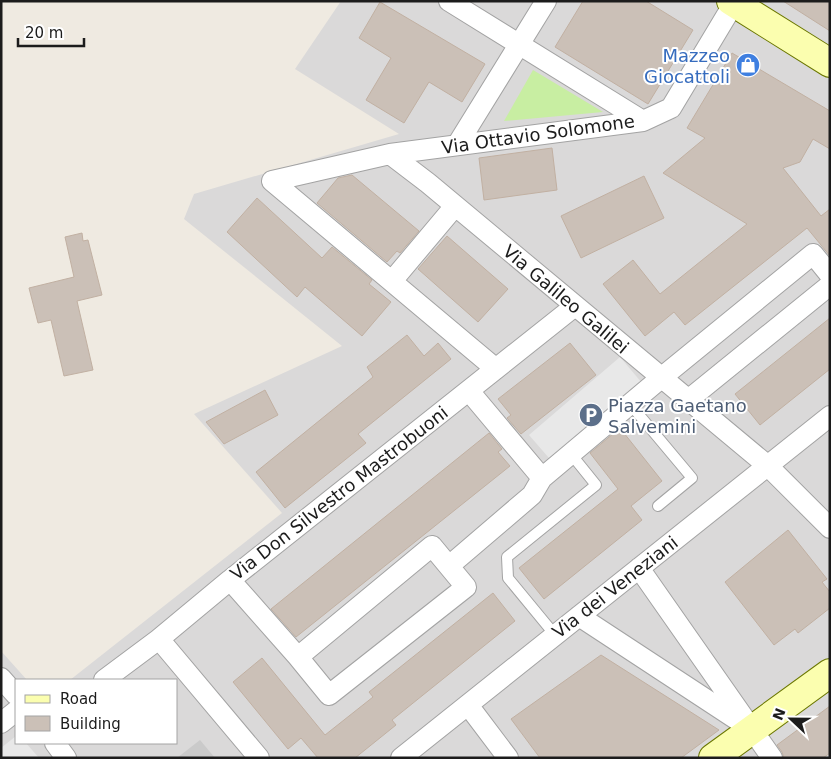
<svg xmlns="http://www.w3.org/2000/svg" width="831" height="759" viewBox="0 0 831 759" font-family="'DejaVu Sans',sans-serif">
	<rect width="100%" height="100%" fill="#efeae1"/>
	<path fill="#dad9d9" d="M341,1H830V758H1V651L27,680H16V743H176V680H70L282,513L194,414L342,346L184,219L194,194L399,134L295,69Z"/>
	<path fill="#cacaca" d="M200,740L215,758H177Z"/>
	<path fill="#c8eea2" d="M533,70L603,112L504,121Z"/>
	<path fill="#e8e8e8" d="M620,357L653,396L562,473L529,435Z
		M16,736V743H26L39,758H1V748Z"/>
	<path fill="#cbc0b7" stroke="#c1b0a2" d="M583,1H646L693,30L648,104L555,47Z
		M783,1H830V31Z
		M380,2L485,64L462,102L429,82L404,123L366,100L391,58L359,38Z
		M732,53L830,111V149L813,139L800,162L783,168L821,216L830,209V256L807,228L685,325L674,312L645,336L603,284L633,260L660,294L747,224L663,173L705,138L687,128Z
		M552,148L557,190L484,200L479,158Z
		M352,175L419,231L400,253L397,251L387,262L317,203L338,178Z
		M644,176L664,218L581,258L561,216Z
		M257,198L322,258L332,247L372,280L369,284L391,302L362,336L305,287L297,297L227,232Z
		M82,233L83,241L88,240L102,295L77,301L93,370L64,376L51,320L38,323L29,288L74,277L65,237Z
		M447,236L508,289L478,322L418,269Z
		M830,318V369L760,425L735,394Z
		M407,335L424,356L438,343L451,359L358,434L366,443L285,508L256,472L373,377L367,367Z
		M570,343L596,375L521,434L507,418L511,415L498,399Z
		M265,390L278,415L224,444L206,422Z
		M620,428L662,481L631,506L642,520L544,599L519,568L618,489L590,453Z
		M489,433L502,449L498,452L510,466L296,637L271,609Z
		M788,530L827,579L822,582L830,592V608L798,633L795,629L774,645L725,582Z
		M493,593L515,621L392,720L396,725L355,758H318L301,738L288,749L233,682L262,658L325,735L373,697L369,692Z
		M601,655L719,730L681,758H540L511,719Z
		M830,706V753L823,758H784L782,752L777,745Z"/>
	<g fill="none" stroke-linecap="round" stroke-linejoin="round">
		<g stroke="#a3a3a3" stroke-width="12">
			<path id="lane" d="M630,404L692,478L658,506
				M555,635L508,578L507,557L596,485L571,454"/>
		</g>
		<g stroke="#a3a3a3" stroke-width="22">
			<path id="street" d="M449,1L643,121
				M457,145L546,1
				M390,154L643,121L671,108L734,3
				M272,181L390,154L428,183L768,466L830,528
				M272,181L496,369
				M392,281L455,206
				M469,391L542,478L661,378L813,254L830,275
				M688,400L830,285
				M432,546L466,587L329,695L298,657Z
				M449,566L532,495L542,478
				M639,568L772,758
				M230,580L298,657
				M579,616L742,723
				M159,639L259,758
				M1,678L16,695
				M104,680L159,639L230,580L575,306
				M468,705L508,758
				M1,723L16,711
				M55,743L66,758
				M401,758L830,416"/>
		</g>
		<g stroke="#6b7700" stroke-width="30">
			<path id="secondary" d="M731,1L830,63
				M713,758L830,673"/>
		</g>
		<use href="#lane" stroke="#fff" stroke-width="10"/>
		<use href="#street" stroke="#fff" stroke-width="20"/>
		<use href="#secondary" stroke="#fbfeaf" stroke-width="28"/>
	</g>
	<defs>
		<g id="shop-disc" transform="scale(1.25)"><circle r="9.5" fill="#3f7fe0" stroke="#fff"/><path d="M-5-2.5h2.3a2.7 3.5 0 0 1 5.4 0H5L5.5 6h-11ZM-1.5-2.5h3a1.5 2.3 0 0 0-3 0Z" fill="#fff"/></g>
		<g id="parking-disc" transform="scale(1.25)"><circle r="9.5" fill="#5c6f8a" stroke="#fff"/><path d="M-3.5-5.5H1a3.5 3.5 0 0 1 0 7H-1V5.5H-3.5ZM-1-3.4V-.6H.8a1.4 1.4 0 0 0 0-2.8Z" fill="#fff"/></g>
	</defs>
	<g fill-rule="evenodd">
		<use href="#shop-disc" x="748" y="65"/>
		<use href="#parking-disc" x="591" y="415"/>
	</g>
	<g text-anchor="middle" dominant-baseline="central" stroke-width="4" stroke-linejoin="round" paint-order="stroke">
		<g font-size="18" fill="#366cbe" stroke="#fff" text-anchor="end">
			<text x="730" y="55">Mazzeo<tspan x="730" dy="21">Giocattoli</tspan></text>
		</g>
		<g font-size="18" fill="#1c1c1c" stroke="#fff">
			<text transform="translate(538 134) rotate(-8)">Via Ottavio Solomone</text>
			<text transform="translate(566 299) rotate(40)">Via Galileo Galilei</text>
			<text transform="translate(339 493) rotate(-38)">Via Don Silvestro Mastrobuoni</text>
			<text transform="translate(615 587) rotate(-38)">Via dei Veneziani</text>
		</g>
		<g font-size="18" fill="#4e5e75" stroke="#fff" text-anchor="start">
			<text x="608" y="405">Piazza Gaetano<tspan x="608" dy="21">Salvemini</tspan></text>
		</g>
	</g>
	<rect width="831" height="759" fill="none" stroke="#1c1c1c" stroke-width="5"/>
	<rect x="15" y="679" width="162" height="65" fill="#ffffff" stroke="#a4a4a4"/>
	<rect x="25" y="695" width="25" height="8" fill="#fbfeaf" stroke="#a4a4a4"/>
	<text x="60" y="704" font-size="15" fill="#1c1c1c">Road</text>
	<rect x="25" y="716" width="25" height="15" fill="#cbc0b7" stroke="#a4a4a4"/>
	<text x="60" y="729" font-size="15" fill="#1c1c1c">Building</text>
	<g transform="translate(791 719) rotate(292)" stroke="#ffffff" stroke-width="4" paint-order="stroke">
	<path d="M0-4L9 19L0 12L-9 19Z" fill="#1c1c1c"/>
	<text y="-8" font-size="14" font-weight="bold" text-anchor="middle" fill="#1c1c1c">N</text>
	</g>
	<path d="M18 38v8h66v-8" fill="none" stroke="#1c1c1c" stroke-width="2.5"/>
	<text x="25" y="38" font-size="15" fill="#1c1c1c" stroke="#ffffff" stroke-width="4" paint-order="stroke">20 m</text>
</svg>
